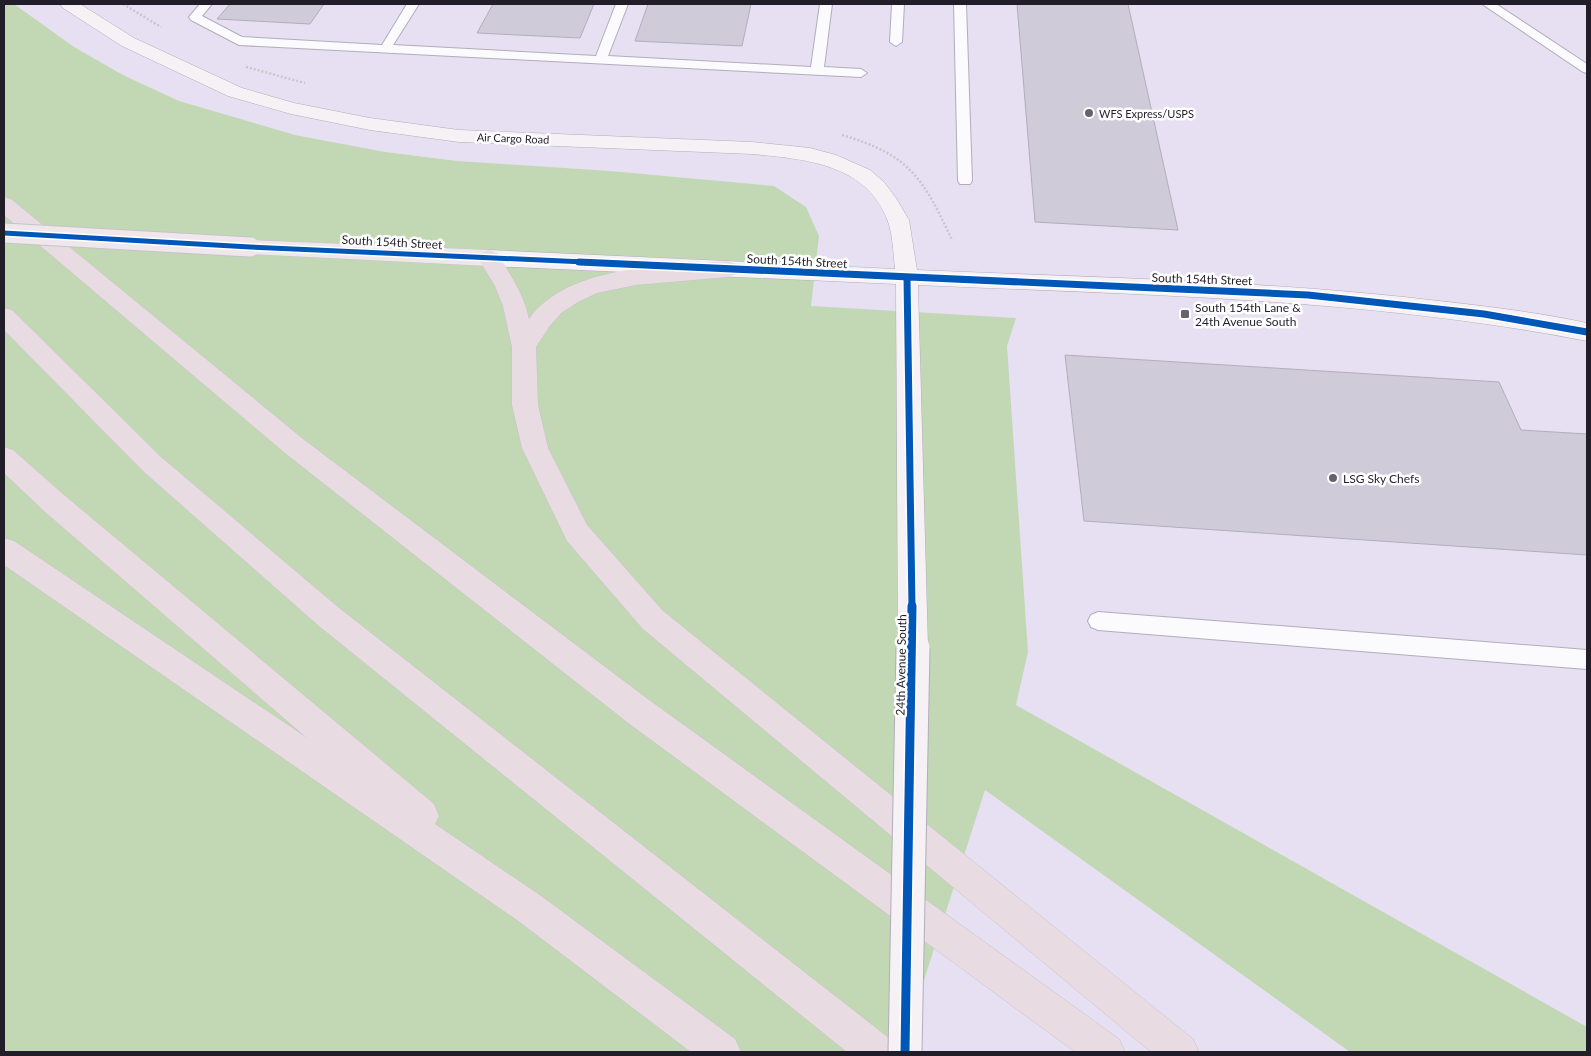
<svg xmlns="http://www.w3.org/2000/svg" width="1591" height="1056" viewBox="0 0 1591 1056" font-family="Lato,sans-serif">
	<rect width="100%" height="100%" fill="#e6e0f2"/>
	<path fill="#c2d8b5" d="M4,4H14L74,47L123,75L179,101L295,135L385,152L457,161L610,171L774,186L806,207L819,236L811,306L1016,318L1007,346L1028,652L1016,705L1587,1027V1052H1350L985,790L901,1052H4Z"/>
	<path fill="#cfcbd9" stroke="#b2adbb" d="M230,4H324L310,24L217,19Z
		M493,4H594L580,38L477,33Z
		M648,4H751L742,46L635,41Z
		M1017,4H1128L1178,230L1035,222Z
		M1065,355L1499,382L1521,430L1587,434V555L1084,521Z"/>
	<g fill="none" stroke-linecap="round" stroke-linejoin="round">
		<g stroke="#b1adba" stroke-width="2">
			<path id="lane" d="M200,4H212L202,16L242,37L382,45L407,4H419L393,45L596,56L616,4H628L608,56L811,67L820,4H832L824,67L861,69L867,73L861,77L239,45L191,20L189,17Z
				M892,4H904L902,42L896,46L890,42Z
				M954,4H966L972,181L970,184H960L958,181Z
				M1482,4H1496L1587,64V73L1583,72Z
				M1098,612L1587,650V669L1098,630L1091,627L1088,621L1091,615Z"/>
		</g>
		<g stroke="#b1adba" stroke-width="1">
			<path id="secondary" d="M60,4H80L134,38L242,88L294,103L370,118L459,130L752,142L810,148L836,155L870,170L884,182L896,198L909,220L917,270C1079,277 1242,280 1404,297C1465,304 1527,310 1587,323V341C1367,298 1142,295 918,285L928,648L924,658L913,662L902,658L898,648L896,284L489,266L481,263L478,258L481,253L489,250L895,269C893,252 893,234 887,219C865,163 803,159 752,154L459,142L370,130L291,114L228,96L122,46L63,8Z"/>
		</g>
		<g stroke="#c6c3cb" stroke-width="1">
			<path id="primary" d="M250,240L489,250L497,253L500,258L497,263L489,266L250,254L242,252L239,247L242,242Z"/>
		</g>
		<g stroke="#c6c3cb" stroke-width="1">
			<path id="highway" d="M4,197L11,199L303,439L649,700L1119,1039L1125,1052H1075L627,722L285,453L4,215Z
				M489,250L497,253C510,274 524,294 529,319C568,264 667,266 728,261L736,264L739,269L736,274L728,277L636,285L597,293L578,302L561,313L549,327L536,347L538,405L548,448L587,525L663,611L1193,1039L1199,1052H1151L643,629L567,541L522,448L512,405V347L503,306L495,286L478,258L481,253Z
				M4,308L12,310L161,457L339,608L890,1039L896,1052H847L319,626L143,471L4,330Z
				M4,447L13,450L64,495L434,804L439,816L435,824L541,896L735,1039L741,1052H691L517,920L4,565V538L14,541L307,738L44,511L4,473Z"/>
		</g>
		<path stroke="#c8c6cd" stroke-width="2.5" stroke-dasharray="2 2" stroke-linecap="butt" d="M123,4L161,27
			M246,67L305,83
			M842,135C910,155 923,178 952,240"/>
		<use href="#lane" fill="#fbfafd" fill-rule="evenodd"/>
		<use href="#secondary" fill="#f5f1f5" fill-rule="evenodd"/>
		<use href="#primary" fill="#f0e7ec" fill-rule="evenodd"/>
		<use href="#highway" fill="#e9dbe2" fill-rule="evenodd"/>
		<g stroke="#b1adba" stroke-width="35" stroke-linecap="butt">
			<path id="secondary-bridge" d="M905,1052L913,648"/>
		</g>
		<g stroke="#c6c3cb" stroke-width="21" stroke-linecap="butt">
			<path id="primary-bridge" d="M4,233L250,247"/>
		</g>
		<use href="#secondary-bridge" stroke="#f5f1f5" stroke-width="33"/>
		<use href="#primary-bridge" stroke="#f0e7ec" stroke-width="19"/>
		<g stroke="#fff" stroke-width="8">
			<path id="cycleway-far2" d="M4,233L250,247L607,263"/>
		</g>
		<g stroke="#fff" stroke-width="10">
			<path id="cycleway-far1" d="M579,262L1308,295L1484,314L1587,332
				M907,278L912,607"/>
		</g>
		<g stroke="#fff" stroke-width="12">
			<path id="cycleway" d="M905,1052L912,606"/>
		</g>
		<use href="#cycleway-far2" stroke="#0057b8" stroke-width="5"/>
		<use href="#cycleway-far1" stroke="#0057b8" stroke-width="7"/>
		<use href="#cycleway" stroke="#0057b8" stroke-width="9"/>
	</g>
	<g fill="#67626f" stroke="#fff" stroke-width="2">
		<circle cx="1089" cy="113" r="5"/>
		<rect x="1180" y="309" width="10" height="10" rx="2.5"/>
		<circle cx="1333" cy="478" r="5"/>
	</g>
	<g text-anchor="middle" dominant-baseline="central" stroke-width="5" stroke-linejoin="round" paint-order="stroke">
		<g font-size="11" fill="#221e29" stroke="#fff" text-anchor="start">
			<text x="1099" y="113">WFS Express/USPS</text>
		</g>
		<g font-size="11" fill="#221e29" stroke="#fff">
			<text transform="translate(513 138) rotate(2)">Air Cargo Road</text>
		</g>
		<g font-size="12" fill="#221e29" stroke="#fff">
			<text transform="translate(392 242) rotate(3)">South 154th Street</text>
			<text transform="translate(797 261) rotate(3)">South 154th Street</text>
			<text transform="translate(1202 279) rotate(2)">South 154th Street</text>
			<text transform="translate(901 665) rotate(-89)">24th Avenue South</text>
		</g>
		<g font-size="12" fill="#221e29" stroke="#fff" text-anchor="start">
			<text x="1195" y="307">South 154th Lane &amp;<tspan x="1195" dy="14">24th Avenue South</tspan></text>
			<text x="1343" y="478">LSG Sky Chefs</text>
		</g>
	</g>
	<rect width="1591" height="1056" fill="none" stroke="#221e29" stroke-width="10"/>
</svg>
